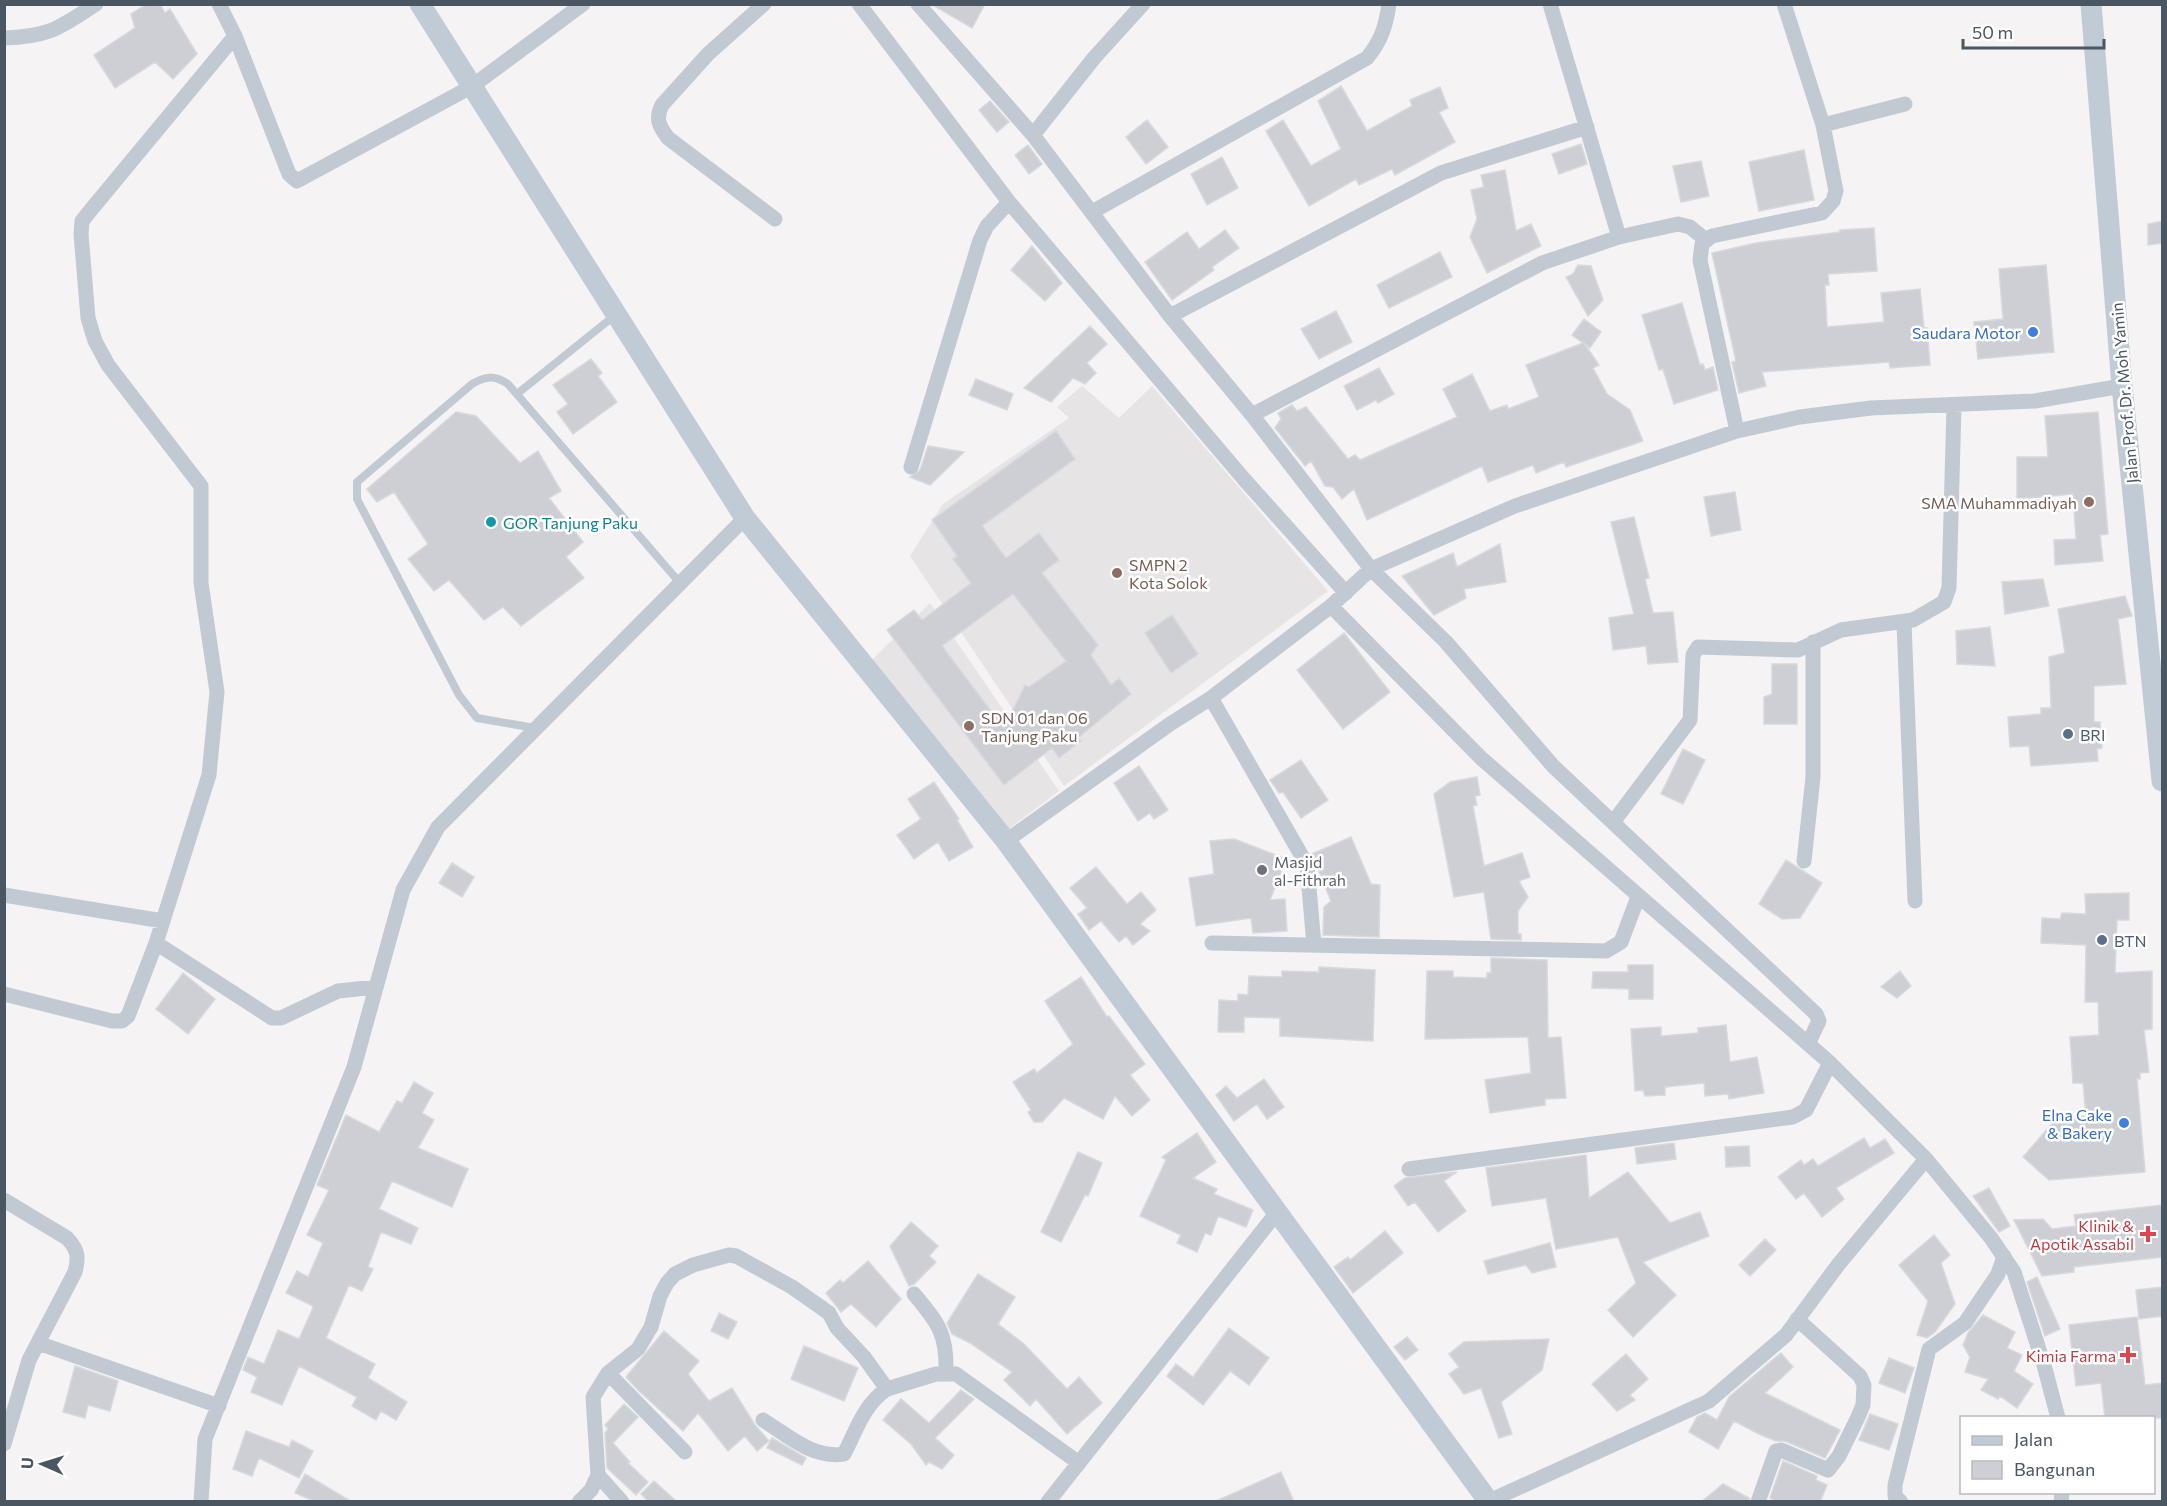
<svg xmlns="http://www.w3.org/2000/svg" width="2167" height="1506" viewBox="0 0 2167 1506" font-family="Commissioner,sans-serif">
	<rect width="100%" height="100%" fill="#f5f3f3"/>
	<path fill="#e6e4e5" d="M1082,386L1119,418L1152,386L1328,591L1064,786L910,556L943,504L1069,418L1057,407Z
		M930,603L1059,791L1006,831L872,660Z"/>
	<path fill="#cdcfd5" stroke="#d7d9de" stroke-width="1.5" fill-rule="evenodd" d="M147,4H160L165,13L170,9L197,54L173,79L155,62L115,88L94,55L135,28L131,14Z
		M931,4H985L972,28Z
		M1341,86L1367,131L1412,106L1410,100L1440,87L1448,108L1439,112L1455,142L1395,175L1392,169L1359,185L1356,179L1309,206L1266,131L1283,120L1311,166L1341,149L1318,101Z
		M990,101L1009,122L997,132L979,110Z
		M1147,120L1168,147L1146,164L1126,137Z
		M1581,144L1587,164L1559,174L1552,154Z
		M1028,145L1042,164L1029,174L1015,155Z
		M1804,150L1814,200L1759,211L1749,162Z
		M1222,157L1238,188L1207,205L1191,174Z
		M1701,161L1709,196L1681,202L1673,166Z
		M1505,170L1516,231L1531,224L1541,246L1487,273L1470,237L1477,219L1471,190L1484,187L1481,175Z
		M2163,221V243L2148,245V224Z
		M1874,228L1877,271L1828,274L1829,285H1825L1827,327L1884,322L1881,293L1920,289L1924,328H1927L1930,365L1890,368L1889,362L1762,372L1766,386L1739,393L1732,362L1736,361L1712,253L1756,243L1840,232V230Z
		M1225,230L1239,248L1212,267L1214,270L1172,300L1145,262L1187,232L1199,249Z
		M1032,246L1062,283L1045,301L1011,270Z
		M1440,252L1452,277L1389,308L1377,285Z
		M1578,265L1591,266L1603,300L1588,316L1566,277L1573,274Z
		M2046,265L2054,352L1978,359L1974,322L2003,319L1999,269Z
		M1682,303L1700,365L1703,364L1705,370L1713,367L1718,390L1674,404L1663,369L1659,370L1642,315Z
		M1336,311L1352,342L1319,359L1301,329Z
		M1584,319L1601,332L1590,348L1584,343L1599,365L1593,368L1607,394L1630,410L1643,441L1566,467L1564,462L1536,473L1533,465L1488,482L1482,466L1367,520L1354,489L1342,499L1333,487L1325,486L1311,461L1305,466L1275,428L1281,419L1278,413L1292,405L1297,411L1306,407L1348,459L1355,455L1360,460L1457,417L1443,389L1472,374L1490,411L1507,405L1508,409L1539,397L1526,365L1583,343L1572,335Z
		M1090,326L1107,344L1087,363L1096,373L1085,384L1073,378L1051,402L1024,388Z
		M591,359L602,373L598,376L617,402L573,434L557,412L568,404L553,385Z
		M1379,368L1394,394L1378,403L1376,400L1357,410L1344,386Z
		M976,379L1013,394L1007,410L969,395Z
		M456,412L476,416L520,463L538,451L561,491L549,498L583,542L566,557L584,578L521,626L503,607L484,620L449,580L434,591L408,559L428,544L394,492L377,502L367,489Z
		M2098,412L2108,534L2100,535L2103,561L2055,565L2054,540L2076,539L2073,494L2017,499V457H2048L2045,416Z
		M1056,431L1075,459L982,526L1006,558L1039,533L1059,560L1042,573L1098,645L1091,655L1111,685L1119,678L1131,694L1078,738L1081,741L1059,758L1052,748L1004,785L887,630L914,610L922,620L971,583L953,559L957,556L932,520ZM1013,594L1066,661L1029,687L1025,685L1004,728L942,646Z
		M928,446L964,452L930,485L910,477L920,470Z
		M1735,492L1741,530L1711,536L1704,497Z
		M1634,517L1649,578L1645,579L1653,613L1673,612L1678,662L1648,664L1646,646L1613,650L1609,618L1634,614L1611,522Z
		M1500,544L1506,582L1464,589L1466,598L1434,615L1402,576L1453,553L1457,567Z
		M2043,579L2049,606L2005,614L2002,582Z
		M2125,596L2132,616L2118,619L2126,684L2094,686V722H2100L2102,748L2097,749L2098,761L2031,766L2029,746L2010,747L2008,717L2041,714V708H2051L2049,657L2065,653L2058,609Z
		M1172,615L1198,654L1171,673L1145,633Z
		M1990,627L1995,666L1957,664L1956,631Z
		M1344,633L1390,692L1343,729L1297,670Z
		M1772,664H1797V724H1764V697L1772,694Z
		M1683,749L1705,760L1683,804L1661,794Z
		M1301,760L1328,800L1301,818L1283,792L1279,793L1270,780Z
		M1139,766L1168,810L1154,819L1150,813L1138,821L1114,783Z
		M1477,777L1480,795L1475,796L1477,805L1473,806L1484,866L1522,853L1530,877L1519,881L1528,897L1518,911V934H1521V940L1491,939L1484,892L1454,897L1434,794L1450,782Z
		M934,782L959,819L957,820L973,847L949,861L938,842L914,859L897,835L921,819L908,799Z
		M1351,837L1371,884L1380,885L1379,937L1323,935L1324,907L1331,901L1312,854Z
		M1234,839L1286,859L1270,900L1285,899L1287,931L1253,933L1251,918L1196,926L1189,878L1214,874L1210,841Z
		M1786,860L1822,883L1800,918L1782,919L1759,904Z
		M452,863L474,877L462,897L439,883Z
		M1096,867L1127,904L1141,892L1156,910L1140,924L1150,931L1133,945L1126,936L1119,942L1101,921L1089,930L1078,914L1087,908L1070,888Z
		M2129,893V920H2117L2115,973L2152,971V1029L2144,1030L2149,1072L2140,1073V1079H2137L2145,1172L2049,1180L2023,1157L2056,1119L2086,1116L2083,1083H2073L2070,1037L2099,1035L2098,1002H2085L2086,945L2041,943L2042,918L2060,919L2062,913L2086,914L2085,894Z
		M1491,958L1547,960L1548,1038L1561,1037L1566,1098L1545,1099V1105L1490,1113L1485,1080L1531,1073L1528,1037L1425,1039L1427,971H1453V977L1487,978V973H1491Z
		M1628,965H1653V999H1629V989L1592,988L1593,972H1628Z
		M1319,967L1375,970L1373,1041L1280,1036V1018L1244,1017V1032H1218L1219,1000L1238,1001V994L1248,995L1249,976L1282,977V971L1319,972Z
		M1900,971L1911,986L1897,998L1881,987Z
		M183,973L215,999L188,1034L156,1009Z
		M1081,977L1107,1017L1109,1016L1145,1064L1130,1075L1150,1100L1132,1116L1115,1096L1103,1119L1064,1098L1042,1122H1034L1028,1112L1031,1110L1013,1082L1034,1069L1037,1073L1073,1044L1045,1001Z
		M1726,1025L1730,1062L1757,1057L1764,1093L1729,1099L1728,1094L1705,1096L1704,1083L1665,1087V1095L1645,1096L1643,1090L1635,1091L1631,1029L1661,1027V1036L1698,1033V1028Z
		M1264,1079L1284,1107L1267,1119L1257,1104L1234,1121L1216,1095L1226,1086L1237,1098Z
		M414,1082L433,1093L422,1113L434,1120L418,1148L468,1169L452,1207L392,1181L379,1209L418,1228L411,1244L381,1232L368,1267L373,1269L362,1291L349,1285L326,1338L375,1364L368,1378L407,1402L396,1420L381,1411L376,1420L352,1406L357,1397L299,1366L282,1405L251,1392L257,1377L243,1370L248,1357L264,1364L278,1330L299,1339L312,1310L313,1306L286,1293L297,1271L308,1277L323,1243L307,1235L329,1190L317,1185L346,1115L379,1132L397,1101L402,1103Z
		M1197,1133L1216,1162L1193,1178L1217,1189L1214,1194L1253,1210L1246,1227L1218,1216L1211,1235L1205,1233L1197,1252L1177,1243L1181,1235L1140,1216L1166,1160L1162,1157Z
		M1864,1138L1870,1148L1885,1139L1894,1153L1836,1188L1844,1199L1822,1217L1804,1193L1796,1199L1778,1177L1801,1160L1804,1165L1813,1159L1818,1166Z
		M1674,1143L1676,1159L1637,1164L1635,1148Z
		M1749,1146L1750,1166L1726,1167L1725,1147Z
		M1078,1152L1102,1163L1088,1196L1085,1195L1061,1242L1041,1232Z
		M1586,1155L1589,1198L1628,1172L1670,1223L1700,1212L1709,1236L1643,1262L1676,1295L1633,1337L1608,1310L1636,1283L1618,1237L1556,1249L1546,1198L1492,1206L1486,1168Z
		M1457,1172L1444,1181L1466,1211L1438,1232L1415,1202L1408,1206L1394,1186L1405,1178Z
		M1989,1188L2010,1226L1999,1232L1973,1196Z
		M2163,1205V1257L2074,1267V1272L2042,1276L2014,1220L2043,1219L2052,1229L2076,1226L2074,1215Z
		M911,1222L938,1246L929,1256L936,1262L914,1284L909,1286L890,1246Z
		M1385,1231L1403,1253L1353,1293L1334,1267L1348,1257L1350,1260Z
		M1934,1235L1950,1255L1941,1263L1955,1304L1935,1332L1927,1338L1917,1335L1928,1301L1899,1265Z
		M1765,1239L1776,1250L1750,1276L1739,1265Z
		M1550,1243L1556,1267L1532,1273L1526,1265L1488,1274L1484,1261Z
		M868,1261L901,1299L876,1327L851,1304L841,1312L826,1293L840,1280L843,1283Z
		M978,1274L1015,1297L998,1324L1024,1344L1067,1389L1079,1377L1102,1403L1067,1434L1036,1399L1030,1406L1004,1380L1012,1372L970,1343L952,1334L947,1323Z
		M2037,1277L2060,1329L2045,1336L2027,1282Z
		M2163,1287V1316L2139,1319L2136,1290Z
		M719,1313L737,1322L728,1339L711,1331Z
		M1983,1315L2015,1332L2007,1348L2022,1355L2014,1371L2033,1384L2017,1408L2000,1396L1998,1399L1981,1390L1988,1379L1965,1372L1970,1357L1963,1345L1968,1333Z
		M2137,1317L2145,1385L2163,1383V1418H2105L2101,1383L2076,1386L2069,1325Z
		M1229,1328L1269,1358L1249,1385L1230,1371L1203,1405L1167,1376L1176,1364L1193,1377Z
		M664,1331L699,1361L688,1374L709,1401L732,1388L755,1425L769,1441L757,1451L745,1436L728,1451L698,1413L683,1431L638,1390L626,1377Z
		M1407,1337L1418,1350L1405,1360L1394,1347Z
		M1549,1339L1542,1370L1501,1402L1512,1434L1499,1438L1481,1388L1464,1394L1449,1374L1459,1367L1449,1354L1464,1342Z
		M804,1346L858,1368L844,1401L791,1379Z
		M1781,1353L1793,1367L1765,1393L1840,1430L1825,1458L1785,1441H1776L1761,1435L1734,1421L1718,1449L1689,1432L1697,1417L1705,1413L1717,1420L1729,1397Z
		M1626,1354L1648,1379L1630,1395L1635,1400L1617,1411L1592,1384Z
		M1889,1358L1914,1368L1905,1393L1879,1383Z
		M75,1366L118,1381L110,1411L88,1405L85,1418L63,1412Z
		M961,1390L974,1399L935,1438L954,1455L942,1469L929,1462L926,1465L911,1444L883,1420L901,1399L929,1423Z
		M624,1404L638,1417L613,1443L630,1462L628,1463L648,1482L636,1495L607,1468L605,1433L608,1429L605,1425Z
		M1870,1414L1898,1424L1889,1450L1859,1440Z
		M246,1431L289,1447L292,1440L313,1451L299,1478L259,1458L252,1476L233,1469Z
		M772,1438L806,1458L802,1465L767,1448Z
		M1783,1461L1817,1476L1816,1480L1827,1485L1820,1502H1777L1770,1498Z
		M1281,1472L1294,1502H1214Z
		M305,1474L352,1502H316L295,1493Z
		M654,1481L677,1502H649L641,1494Z
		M1723,1484L1749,1498V1502H1701Z"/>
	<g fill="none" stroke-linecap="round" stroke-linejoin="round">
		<path stroke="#c1cad2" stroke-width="8" d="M517,394L614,316
			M535,728L477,718L459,695L357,499V482L472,384C486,376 494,375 508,384L680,583"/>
		<path stroke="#c1cad2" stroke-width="15" d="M219,4L235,36L289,174L297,181L471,87L583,4
			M764,4L708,54L662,105C655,119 659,126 668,138L775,219
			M859,4L1009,202L1243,478L1346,593
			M918,4L1033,135L1170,316L1252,415L1371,569L1446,642L1553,766L1816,1014L1819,1021L1808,1044
			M1550,4L1619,237
			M4,38C49,37 59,28 96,4
			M1823,125L1905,104
			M1033,135L1094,58L1143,4
			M1092,212L1367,58C1381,41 1386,26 1389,4
			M1170,316L1441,173L1587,127
			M1252,415L1542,263L1619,237L1678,224L1690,227L1706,240
			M1737,431L1700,260L1702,244L1712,236L1822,213L1833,201L1836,191L1823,125L1784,4
			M911,467L980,240L987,226L1009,202
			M1331,606L1481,758L1830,1063L1926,1159L1991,1238L2014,1272L2044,1365L2058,1418
			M1904,623L1915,901
			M1211,698L1307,865L1314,945
			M1614,821L1690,720L1693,655L1698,647L1798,650L1841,630L1913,620L1944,602L1949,588L1954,406
			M1006,841L1170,724L1211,698L1331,606L1371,569L1515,506L1737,431L1800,417L1871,408L2035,401L2122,386
			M1804,861L1813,777V642
			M4,895L163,921
			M156,943L272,1018H281L338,991L376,987
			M1212,943L1606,951L1621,942L1638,897
			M4,994L112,1021H122L128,1016L156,943L209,775L217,692L201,583V486L108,365L95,341L88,318L81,234L82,221L90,211L235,36
			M1409,1169L1793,1117L1806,1110L1830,1063
			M4,1200L67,1238C78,1250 79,1257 75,1272L29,1360L4,1444
			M914,1294C938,1323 947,1333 946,1372
			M38,1343L219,1406
			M608,1373L685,1452
			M763,1420C787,1435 813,1459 844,1454C856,1431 864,1404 887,1389L936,1374H956L1079,1463
			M598,1475L622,1502
			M201,1502L205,1439L354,1067L403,890L438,827L745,518
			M579,1502L591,1490L598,1475L593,1397L608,1373L638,1349L651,1327L660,1296L667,1283L675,1274L693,1265L729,1255L736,1256L792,1287L829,1313L837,1328L864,1357L887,1389
			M1048,1502L1278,1211
			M1487,1502L1709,1401L1786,1335L1838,1265L1926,1159
			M1758,1502L1776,1451L1781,1450L1828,1470L1839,1456L1858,1417L1863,1405L1864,1385L1860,1376L1797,1319
			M1901,1502L1895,1496V1485L1929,1349L1965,1323L1998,1274L2004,1256
			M2061,1502L2062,1492"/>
		<path stroke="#c1cbd6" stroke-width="21" d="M420,4L745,518L1006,841L1489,1502
			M2091,4L2122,386L2162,781"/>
	</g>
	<g fill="#3f7fe0" stroke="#fff" stroke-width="2">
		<circle cx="2033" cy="332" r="6"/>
		<circle cx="2124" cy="1123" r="6"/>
	</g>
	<g fill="#8d6e63" stroke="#fff" stroke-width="2">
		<circle cx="2089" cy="502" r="6"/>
		<circle cx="1117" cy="573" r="6"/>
		<circle cx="969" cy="726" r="6"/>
	</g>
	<circle fill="#0f9aa8" stroke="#fff" stroke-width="2" cx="491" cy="522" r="6"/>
	<g fill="#5c6f8a" stroke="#fff" stroke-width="2">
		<circle cx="2068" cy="734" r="6"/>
		<circle cx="2102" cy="940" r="6"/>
	</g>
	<circle fill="#6b7280" stroke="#fff" stroke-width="2" cx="1262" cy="870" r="6"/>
	<g fill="#e0444e" stroke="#fff" stroke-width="2">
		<path d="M2145 1225h6v6h6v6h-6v6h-6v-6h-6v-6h6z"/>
		<path d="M2125 1346h6v6h6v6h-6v6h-6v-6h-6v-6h6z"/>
	</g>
	<g text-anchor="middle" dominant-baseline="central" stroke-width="5" stroke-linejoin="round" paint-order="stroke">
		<g font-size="16" fill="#366cbe" stroke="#fff" text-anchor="end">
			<text x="2021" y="332">Saudara Motor</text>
			<text x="2112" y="1114">Elna Cake<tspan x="2112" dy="18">&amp; Bakery</tspan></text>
		</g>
		<g font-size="16" fill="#4a5661" stroke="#fff">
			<text transform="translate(2124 393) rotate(-95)">Jalan Prof. Dr. Moh Yamin</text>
		</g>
		<g font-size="16" fill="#785e54" stroke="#fff" text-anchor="start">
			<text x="2077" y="502" text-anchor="end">SMA Muhammadiyah</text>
			<text x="1129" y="564">SMPN 2<tspan x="1129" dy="18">Kota Solok</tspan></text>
			<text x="981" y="717">SDN 01 dan 06<tspan x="981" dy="18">Tanjung Paku</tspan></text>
		</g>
		<g font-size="16" fill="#0d838f" stroke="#fff" text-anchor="start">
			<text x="503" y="522">GOR Tanjung Paku</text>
		</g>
		<g font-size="16" fill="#4e5e75" stroke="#fff" text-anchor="start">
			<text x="2080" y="734">BRI</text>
			<text x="2114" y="940">BTN</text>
		</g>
		<g font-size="16" fill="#5b616d" stroke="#fff" text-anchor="start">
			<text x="1274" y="861">Masjid<tspan x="1274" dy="18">al-Fithrah</tspan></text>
		</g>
		<g font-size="16" fill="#be3a42" stroke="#fff" text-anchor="end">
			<text x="2134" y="1225">Klinik &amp;<tspan x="2134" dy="18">Apotik Assabil</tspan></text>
			<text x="2116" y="1355">Kimia Farma</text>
		</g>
	</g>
	<rect width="2167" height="1506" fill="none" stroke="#4a5661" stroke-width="12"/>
	<rect x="1960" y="1416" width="195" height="78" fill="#ffffff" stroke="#b7bbc0" stroke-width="1.5"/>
	<rect x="1972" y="1436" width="30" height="9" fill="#c1cbd6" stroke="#b7bbc0" stroke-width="1.5"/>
	<text x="2014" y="1446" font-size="18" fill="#4a5661">Jalan</text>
	<rect x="1972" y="1461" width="30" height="18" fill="#cdcfd5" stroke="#b7bbc0" stroke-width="1.5"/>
	<text x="2014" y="1476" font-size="18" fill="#4a5661">Bangunan</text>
	<g transform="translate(42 1464) rotate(273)" stroke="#ffffff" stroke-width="4.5" paint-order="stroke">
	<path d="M0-4.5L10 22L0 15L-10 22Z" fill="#4a5661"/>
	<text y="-9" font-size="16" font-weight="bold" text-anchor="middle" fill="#4a5661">U</text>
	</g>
	<path d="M1963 39v9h141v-9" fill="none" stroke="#4a5661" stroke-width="3"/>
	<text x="1972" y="39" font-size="18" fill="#4a5661" stroke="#ffffff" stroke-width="4.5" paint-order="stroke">50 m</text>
</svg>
